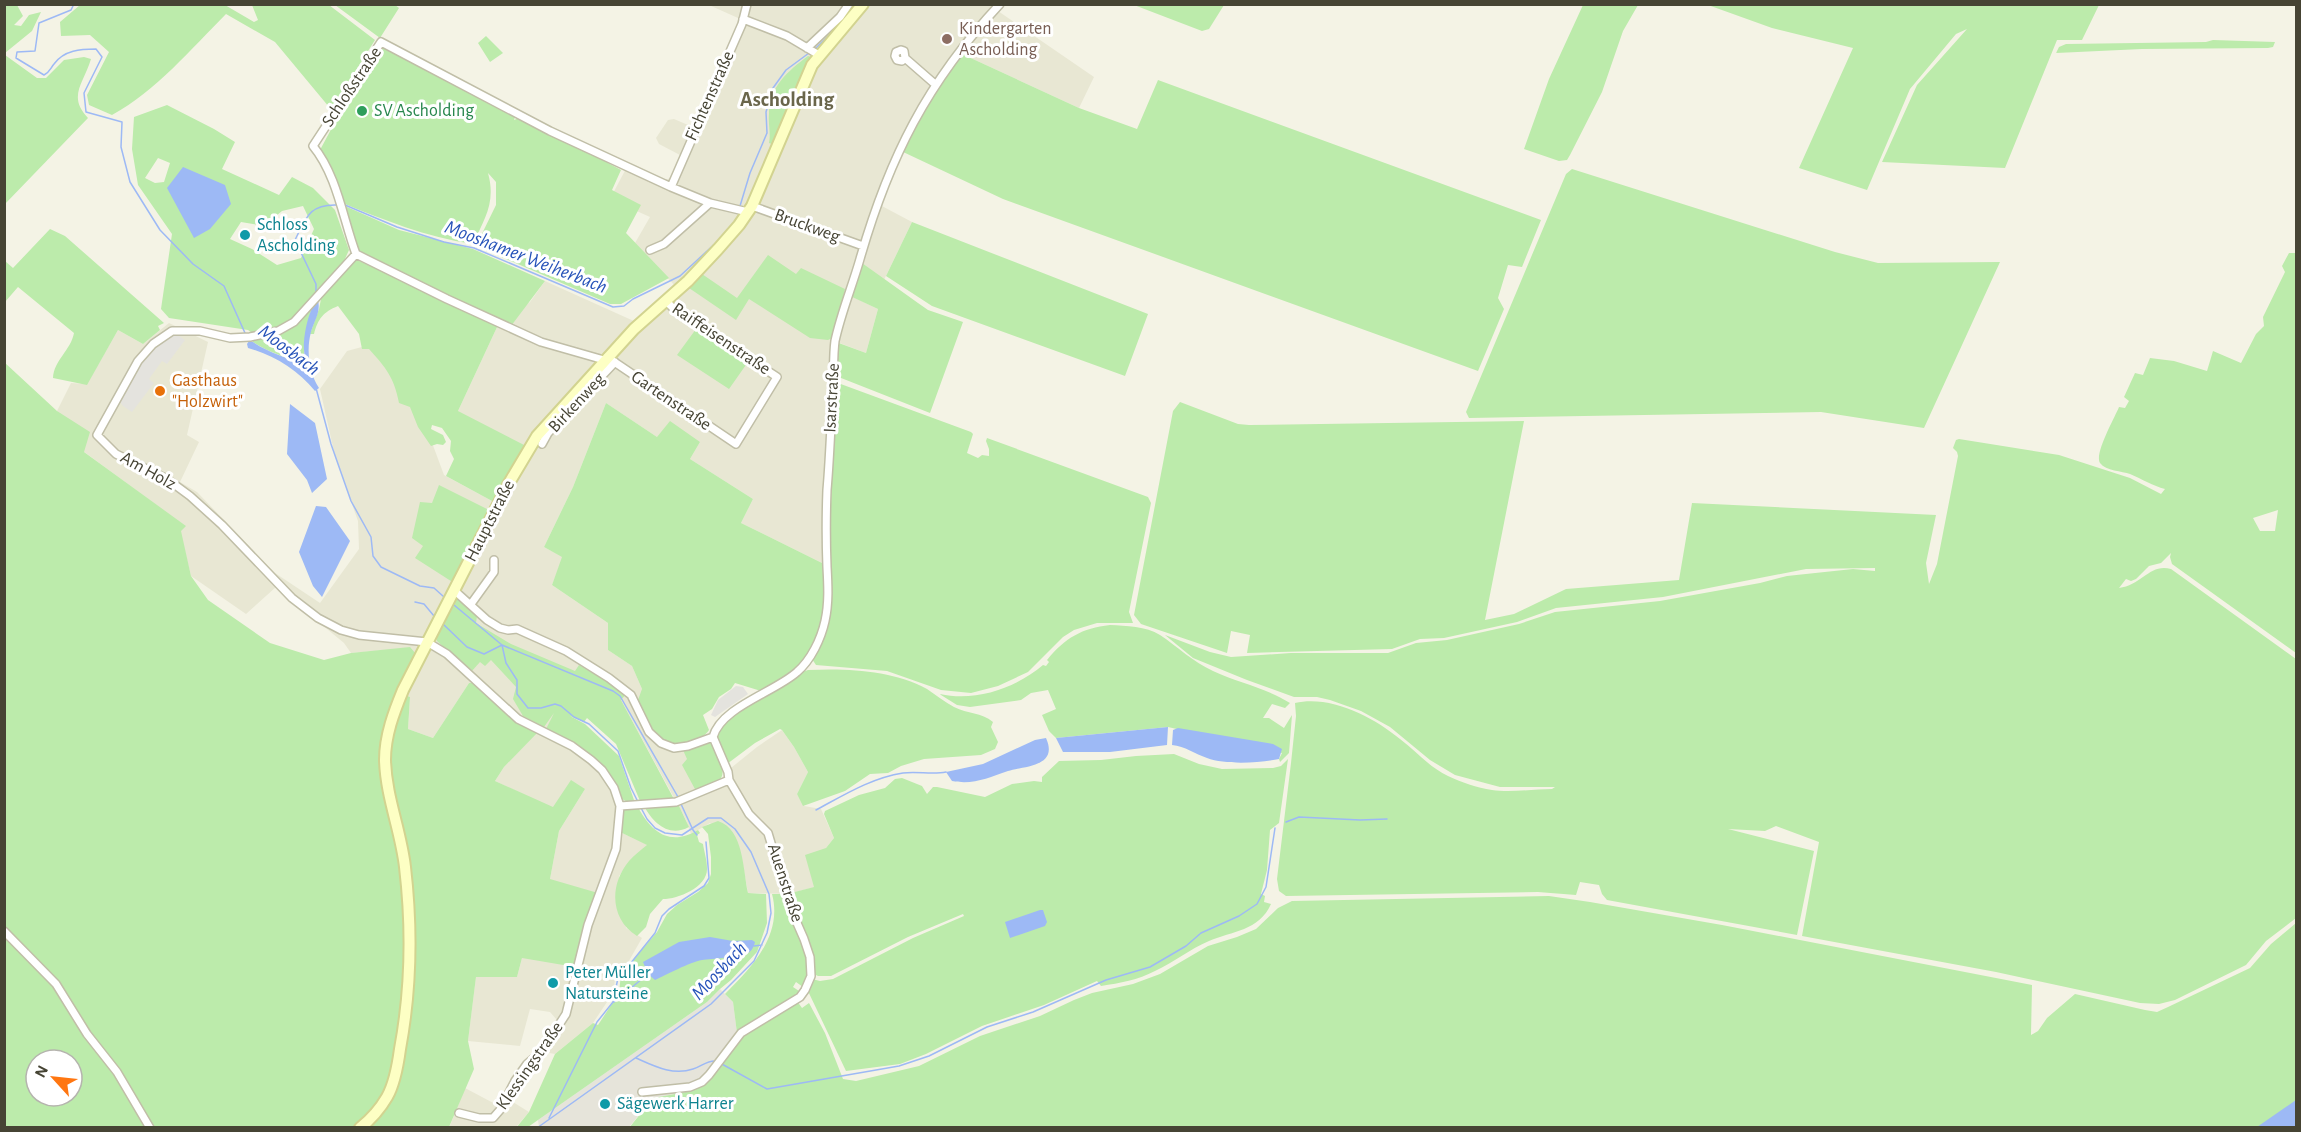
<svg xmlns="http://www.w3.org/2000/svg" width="2301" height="1132" viewBox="0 0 2301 1132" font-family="'Alegreya Sans',sans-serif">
	<rect width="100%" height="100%" fill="#f4f3e5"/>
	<path fill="#e8e7d3" d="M709,5H1003L998,11L1094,77L1079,108L962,54L901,151L880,205L912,222L884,280L862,263L851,296L878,309L866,353L837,342L829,563L824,564L741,523L753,499L690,459L700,442L657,437L606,403L573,487L544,547L563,557L552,585L608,623V650L632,666L642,689L681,745L721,780L726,772L757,747L782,730L794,747L808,772L797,794L804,806L821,809L834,838L826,848L815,887L788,894L748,893L742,860L710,823L691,834L686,820L621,700L557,709L546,730L572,742L591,755L606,770L613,781L623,810L620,832L648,845L630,861L619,876L626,928L642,938L626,966L616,973L613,993L593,1023L555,1054L544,1052L517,1081L508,1099L529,1112L516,1127L449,1128L465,1088L499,1106L557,1020L550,1012L530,1009L520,1046L468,1041L476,977H517L522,958L550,879L559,831L585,789L553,808L495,781L504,767L538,731L469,683L433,738L408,729L410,697L398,692L411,648L351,653L344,643L276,587L246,614L191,576L180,531L185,526L83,451L57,411L71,383L87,384L118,330L143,344L169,323L208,342L187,435L199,442L180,482L197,492L275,573L320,603L359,549L358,521L335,456L320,389L347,351L373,344L418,405L444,475L492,501H497L458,411L498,325L530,302L545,281L636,322L677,288L635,243L650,217L610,199L629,163L662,179H668L672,176L680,155L659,144L656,138L668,120L674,119L688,125L694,124L739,23L738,18Z"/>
	<path fill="#e6e4da" d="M720,989L733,1002L738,1041L726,1067L691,1091L653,1098L629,1127H539L538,1120L707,1002Z"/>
	<path fill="#bcebab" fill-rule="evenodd" d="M5,4L17,5L23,16L14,25L21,26L29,15L41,12L32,31L5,53Z
		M80,5H225L254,22L258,20L252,5H329L375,40L350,80L334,113L275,42L226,14C191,49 156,91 112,115L89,105L87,95L109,52L90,35L61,36L60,22Z
		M335,5H395L399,8L380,38Z
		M1134,5H1224L1209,29L1202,31Z
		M1583,5H1638L1623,31L1602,92L1570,155L1567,160L1559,161L1524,149L1549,79Z
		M1708,5H1707H2099L2082,40H2057L2005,168L1882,162L1917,85L1967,29L1956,34L1910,89L1867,190L1799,168L1853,48L1772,28Z
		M486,36L503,53L490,62L478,43Z
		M2213,40L2275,42L2273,47L2268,48L2142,49L2056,53L2059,47L2066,44L2206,42Z
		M382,45L516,114L514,120L519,118L609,159L608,163L621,170L612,190L641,205L626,233L669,278L621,304H610L476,246L496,205V182L488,173C496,202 485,218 473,244C426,237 384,220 340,202L320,150L349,96Z
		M962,54L1079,108L1137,129L1158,80L1541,220L1522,267L1508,265L1498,298L1504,309L1478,371L1003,199L901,151L916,122Z
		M5,55L37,78H46L64,60L84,57L91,59C84,83 67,96 88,118L5,204Z
		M808,56L811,57L777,146L769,143C771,134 768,124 769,114C769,87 788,71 808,56Z
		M167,105L214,129L235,142L222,169L279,195L292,177L313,188L335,210L349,250L344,261L287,324L255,335L248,330L169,318L161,309L172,234L138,185L132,149L134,117ZM158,158L170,163L164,182L155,183L145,178ZM303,206L314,229L301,258L277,265L252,249L230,239L241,222L264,226L282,211Z
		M1572,169L1835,252L1878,263L2000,262L1924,428L1821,412L1469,418L1466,412L1566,174Z
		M345,206L399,230L473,249L545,281L511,326L363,255L359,251L343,210Z
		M912,222L1148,314L1125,376L932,306L886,276Z
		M50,229L65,236L164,323L158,326L160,330L143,344L118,330L87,385L53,378C54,360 71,350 74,333L18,287L5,302V261L13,268Z
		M2289,253H2296V653L2172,564L2170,557L2171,553L2161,563L2149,566L2136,579L2131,581L2126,579L2119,588C2142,585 2150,563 2171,569L2296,659V918L2266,941L2246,965L2175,1000L2159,1004L2140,1003L1996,972L1802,936L1819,842L1776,826L1765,831L1728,829L1814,851L1797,935L1607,900L1602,894L1599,885L1580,882L1576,895L1538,892L1286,896L1279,891L1277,879L1291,763L1296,716L1295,703C1331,695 1373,717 1400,739C1416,751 1429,767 1448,776C1461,782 1477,788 1492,790C1510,793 1533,789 1552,789L1555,787H1500L1455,775L1430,760L1390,727L1361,711L1330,700L1317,697H1294L1247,680L1193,658L1165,635L1210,652L1231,657L1291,653H1388L1416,643L1447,640L1519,624L1555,612L1660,601L1760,583L1787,576L1853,569L1875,571V568L1806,569L1663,597L1556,608L1517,622L1444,638L1420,639L1392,649L1247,653L1250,635L1231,631L1227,653L1141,624L1134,615L1173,411L1180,402L1238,424L1249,425L1524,421L1485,620L1514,614L1566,589L1679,580L1692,503L1936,515L1926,563L1929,584L1937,564L1958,456L1957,452L1953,448L1956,440L1959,439L2059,455L2130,478L2161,494L2165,489C2153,486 2142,479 2130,474C2122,471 2106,471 2100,463C2094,454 2115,417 2119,407L2125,408L2129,401L2124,397L2135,373L2143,375L2150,358L2174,361L2207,371L2213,351L2241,363L2256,334L2264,326L2263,317L2285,272L2282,266ZM2278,510L2275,531H2260L2253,518Z
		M768,255L796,274L801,268L845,289L834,337L828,340L810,338L749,299L736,320L689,288L702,274L737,298Z
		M357,260L498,325L458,411L526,446L497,501H492L446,476L454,459L450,451L451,441L442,428L432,425L431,429L443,435L446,442L443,445L437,444L431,446L418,427L410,407L399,403C394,377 386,368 369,349H362L359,334L338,306C323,312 318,319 314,334H310L319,309L322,294L351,261Z
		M862,263L918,303L928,310L963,322L930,413L836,376V342L866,353L878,309L850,296Z
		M313,303L304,343V366C287,356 269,353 253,342L252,339L284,331Z
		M696,329L748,362L729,389L677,355Z
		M4,362L57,411L90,432L84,452L186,526L181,531L191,576L208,600L270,643L324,660L351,653L410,647L416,654L398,692L410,697L408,729L433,738L469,683H474L539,731L504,767L495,781L553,807L571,780L585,789L559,831L550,879L598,893L575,967L522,958L517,977H476L468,1041L474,1069L449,1127H5ZM36,1060H72V1096H36Z
		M838,383L971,432L973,434L967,453L978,458L982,455L989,456V449L986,441L987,438L1148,497L1151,503L1129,612L1133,623H1097L1074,630L1063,637L1028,672L998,686L971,693L941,690L887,671L816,665L812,659L822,638L829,563L835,387Z
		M606,403L657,437L670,421L700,442L690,459L753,499L741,523L824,564C825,600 826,642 797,669C786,678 773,684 761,691L735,683L731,689L719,697L712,709L703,715L709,730C702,741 684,744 671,746L654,732L638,700L642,689L632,666L608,650V623L552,585L562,557L544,547L573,487Z
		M439,485L489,510L454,583L415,558L423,546L412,538L420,502L432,503Z
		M457,598L477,616L476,623L511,644L575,671L579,665L618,688L626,694L621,700L675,801H640L616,744L587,718L584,722L570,716L585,724L619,756L635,803C613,802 618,784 606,770C590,751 568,740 546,729L554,713L544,727L523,716L513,699L516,687L491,660L485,666L480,662L471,672L437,641L436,636Z
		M1110,625C1126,626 1146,626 1160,635C1178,647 1193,662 1213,671C1239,683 1266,688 1290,703L1285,708L1272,704L1263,718H1269L1284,728L1292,715L1289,753L1280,762L1279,759L1282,753L1168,727L1056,738L1049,731L1042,715L1056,709L1048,690L1031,693L1021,700L970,707L957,705L941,695L940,694C976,702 1016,688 1043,665L1046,666L1049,662L1047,660C1065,638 1082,628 1110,625Z
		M808,670C846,668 893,670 927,689C936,695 945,702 954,707C968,714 981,712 993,722L991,727L998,742L995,749L981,755L924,759L901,766L888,773L870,774L845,791L803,806L797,794L808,772L794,747L782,730L780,729L755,743L727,764L717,738C720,716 781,685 800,673Z
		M710,742C714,747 716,753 719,759C730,783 714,783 696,791L682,765L687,759L683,750Z
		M1174,754L1199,764L1222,769L1273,768L1281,766L1288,759L1279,823L1270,830L1267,870L1261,894L1265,896L1264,902L1271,904C1259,931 1232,931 1209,941C1190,949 1174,962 1155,971C1138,980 1120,983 1101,986L1097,981L1044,1005L982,1026L926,1054L900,1064L846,1071L807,989L812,979L820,981L833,979L913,938L964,916L963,914L908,937L831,976H818L812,973L787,894L814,887L805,855L826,848L834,838L824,814L825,811L859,795L885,788L895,779L902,778L922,786L927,794L933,787H937L985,797L1012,784L1034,781L1042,782V777L1059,761L1101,760L1136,756Z
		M678,804L689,827C669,838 653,823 644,806Z
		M639,809C653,834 671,846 698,830L700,833L697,835L699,842L703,844C704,851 707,860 707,868C708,887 678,899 663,899L650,914L646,927L637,936C610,919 609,885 629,861C634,855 641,850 647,845L620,832L623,810Z
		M718,821C744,829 743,871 748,893L766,894L767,923L757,952L731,980L720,989L707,1002L528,1127L516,1128L529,1112L555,1054L593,1023L598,1025L619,993L621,974L657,932L667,914L677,905L698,892L708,883L711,874V857L708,834L702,827Z
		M772,894H783L785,903C798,930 817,958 803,987L796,982L793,987L799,991L798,994L737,1033L733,1002L725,994C752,967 783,935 772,894Z
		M1549,896L1590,902L1722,925L2032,985L2031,1035L2038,1031L2047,1018L2075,994L2145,1010L2157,1012L2168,1007L2250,968L2271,944L2296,923V1127L629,1128L653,1098L691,1091L719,1070V1064L741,1036L797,1001L802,1008L809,1003L825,1033L843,1079L856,1081L919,1066L980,1036L1040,1016L1074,1000L1092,993L1133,984L1160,974L1208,946L1237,937L1256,929L1278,908L1292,901Z"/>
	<path fill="#e4e3de" d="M172,331L185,340L167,364L162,361L149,379L154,383L132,412L123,406L118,399L138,361Z
		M736,686L743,687L748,694L715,717L711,715L718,700Z"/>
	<path fill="#9db9f5" d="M183,167L225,185L231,204L210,229L194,238L167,188Z
		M318,300C321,312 314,321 311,332C306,350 309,373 319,388L315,391C298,370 274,355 248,348L247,344L249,341L253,342C269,353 287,357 304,366C306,358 303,350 304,342C305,330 309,308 318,300Z
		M290,404L315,423L327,479L312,493L307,480L287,454Z
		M316,506L326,507L350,541L322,597L313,586L299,552Z
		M1168,727L1167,745L1110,752H1063L1056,738Z
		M1178,728L1273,744L1282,749L1279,759C1259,763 1226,765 1207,758C1195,754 1185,746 1172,745L1173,730Z
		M1046,738C1059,767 1024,766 1008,771C988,778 973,785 952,781L946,772L983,764L1035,740Z
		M1040,910H1043L1047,922L1045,926L1010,938L1005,922Z
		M710,937L733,941L752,940L755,942C754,946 752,951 748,953C739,957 712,959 702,960C690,962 666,975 655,980L648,974L643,962L679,942Z
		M2296,1100V1127H2257Z"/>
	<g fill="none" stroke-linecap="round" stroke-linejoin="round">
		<path stroke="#9db9f5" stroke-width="1.5" d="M74,4L71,10L39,23L35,51L17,52L16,58L44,75C50,72 50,69 54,64C64,50 81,49 96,49L102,57L84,93L86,112L122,122L121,147L130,182L160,230L193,264L224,286L245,333
			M848,13L855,4
			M816,48L840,24
			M345,205L397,227L444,242L474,248L613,307L624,306L633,299L680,276L719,240
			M740,206L750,173L767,133L766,112L773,88L786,70L809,53
			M316,295V284L295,240C306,218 309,204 337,205
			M316,388L331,444L351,501L371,537L373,556L381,567L420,586L434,588L444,597
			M415,602L424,604L434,616
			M454,605L502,645L506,663L517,680V694L528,708H541L555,704L561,706L574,717L589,724L618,751L631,788L638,802
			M443,624L467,647L484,654L502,645L613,691L620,696L678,797
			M681,804L693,830L697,835
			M816,810C844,795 871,778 903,773C918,771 932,775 946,772
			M1286,822L1299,817L1360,820L1387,819
			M754,946L762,945
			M614,1002L648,974
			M636,1058C654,1066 673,1076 693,1069C701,1067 707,1060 716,1061
			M720,1063L767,1089L899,1066L929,1056L987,1027L1033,1012L1106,980L1150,967L1186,946L1201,933L1239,916L1257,904L1266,887L1275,828
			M549,1118L597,1022L613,1002L619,973L626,969L655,933L662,916L669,909L704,886L709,878L706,842
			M537,1128L711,1004L754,961L767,933L771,913L769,894L751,852L735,829L721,818H708L682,835L665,833L655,828L647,819L640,806"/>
		<g stroke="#c0bea7" stroke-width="10">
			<path id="street" d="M743,19L787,36L819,55
				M807,48L840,17L849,4
				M905,58L902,61L897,60L895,56L896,52L901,50L904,51L905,58L936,85
				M671,187L742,24L747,4
				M752,206L863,246
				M650,250L664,244L710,203
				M356,254L294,322L278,331L250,337L230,338L200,331H172L153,344L138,361L97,435L116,454L167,479L190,496L222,525L292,598L318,618L341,630L359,635L427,642L447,654L518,719L572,746L591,760L602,770L614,788L620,806L616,849L588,925L566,1014L542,1051L527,1064L515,1081L500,1110L493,1118H479L459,1113
				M607,357L736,444L777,377L675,310L666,301
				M604,360L541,342L447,299L356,254C343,219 337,175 313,146L381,42L550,131L671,187L710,203L748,212
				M542,444L548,433L615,362
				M455,591L487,620L500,628L508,630L517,629L566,651L609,678L631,695L649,732L661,743L674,748L688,746L713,737
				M471,604L494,572V560
				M620,806L676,802L729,780
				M4,931L56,984L87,1034L117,1072L150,1128
				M642,1092L690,1087L702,1082L709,1075L741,1033L800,997L805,990L811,976L810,957L804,939L790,907L768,833L749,814L729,780L728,772L713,737C721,707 775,692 797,672C811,660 821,639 825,621C829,603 828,585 827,567C826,542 826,516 827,490C830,456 831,421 833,386C834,372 833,356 835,341C841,313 852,287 860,259C889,158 927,82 1000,4"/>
		</g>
		<g stroke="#d2d390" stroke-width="14">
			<path id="secondary" d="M360,1128C370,1120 380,1109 387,1097C395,1083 398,1064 400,1049C411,990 412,927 405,867C401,831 386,797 385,760C385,735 394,712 403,690L509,483L537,436L634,329L688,281L718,249L739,225L752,206L812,65L863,4"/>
		</g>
		<use href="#street" stroke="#fff" stroke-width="7"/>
		<use href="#secondary" stroke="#fdffc4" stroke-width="10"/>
	</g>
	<circle fill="#8d6e63" stroke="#fff" stroke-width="2" cx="947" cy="39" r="6"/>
	<circle fill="#2e9e5b" stroke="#fff" stroke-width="2" cx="362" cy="111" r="6"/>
	<g fill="#0f9aa8" stroke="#fff" stroke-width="2">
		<circle cx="245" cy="235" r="6"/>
		<circle cx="553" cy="983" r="6"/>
		<circle cx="605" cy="1104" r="6"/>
	</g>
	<circle fill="#e8710a" stroke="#fff" stroke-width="2" cx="160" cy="391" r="6"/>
	<g text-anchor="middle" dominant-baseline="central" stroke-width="6" stroke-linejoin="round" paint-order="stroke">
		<g font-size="18" fill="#785e54" stroke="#fff" text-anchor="start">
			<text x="959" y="29">Kindergarten<tspan x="959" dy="21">Ascholding</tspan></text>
		</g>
		<g font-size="18" fill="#464434" stroke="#fff">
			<text transform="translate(352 87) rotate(-56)">Schloßstraße</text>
			<text transform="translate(710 96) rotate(-66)">Fichtenstraße</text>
			<text transform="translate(807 226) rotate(20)">Bruckweg</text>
			<text transform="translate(721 339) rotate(34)">Raiffeisenstraße</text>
			<text transform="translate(832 398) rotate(-87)">Isarstraße</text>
			<text transform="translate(671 401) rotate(34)">Gartenstraße</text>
			<text transform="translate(577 403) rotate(-47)">Birkenweg</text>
			<text transform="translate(148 471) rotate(29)">Am Holz</text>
			<text transform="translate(490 521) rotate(-63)">Hauptstraße</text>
			<text transform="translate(785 883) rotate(72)">Auenstraße</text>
			<text transform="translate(530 1066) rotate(-55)">Klessingstraße</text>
		</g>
		<g font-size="18" fill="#27864d" stroke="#fff" text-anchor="start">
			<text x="374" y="111">SV Ascholding</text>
		</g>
		<g font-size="18" fill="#0d838f" stroke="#fff" text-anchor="start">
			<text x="257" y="225">Schloss<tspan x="257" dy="21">Ascholding</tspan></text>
			<text x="565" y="973">Peter Müller<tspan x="565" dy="21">Natursteine</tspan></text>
			<text x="617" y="1104">Sägewerk Harrer</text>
		</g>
		<g font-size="18" fill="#c56008" stroke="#fff" text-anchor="start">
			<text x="172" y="381">Gasthaus<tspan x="172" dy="21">"Holzwirt"</tspan></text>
		</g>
		<g font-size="20" font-style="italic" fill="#2753b9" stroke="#fff">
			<text transform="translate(526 257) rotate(21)">Mooshamer Weiherbach</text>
			<text transform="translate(289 350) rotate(37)">Moosbach</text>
			<text transform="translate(719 971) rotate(-47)">Moosbach</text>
		</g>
		<g font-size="21" font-weight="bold" fill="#6a664b" stroke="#fff">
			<text x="787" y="99">Ascholding</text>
		</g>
	</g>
	<rect width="2301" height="1132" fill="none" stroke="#464434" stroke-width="12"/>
	<g transform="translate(54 1078) rotate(297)"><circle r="28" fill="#ffffff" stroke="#b5b4ae" stroke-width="1.5"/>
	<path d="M0-4.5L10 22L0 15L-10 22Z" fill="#ff7611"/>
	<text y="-9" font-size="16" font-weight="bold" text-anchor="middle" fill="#464434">N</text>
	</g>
</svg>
